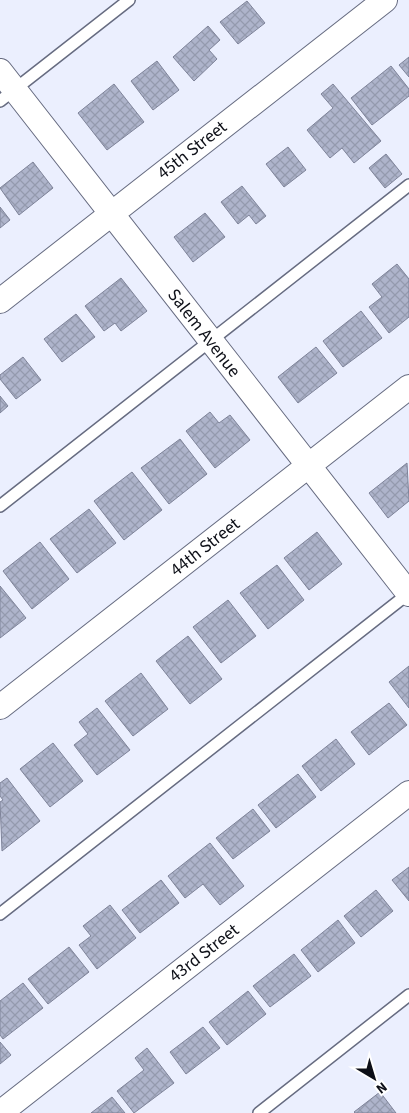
<svg xmlns="http://www.w3.org/2000/svg" width="409" height="1113" viewBox="0 0 409 1113" font-family="'Source Sans 3',sans-serif">
	<defs>
		<pattern id="building-cross-hatch" width="8" height="8" patternUnits="userSpaceOnUse" patternTransform="scale(1.25)"><rect width="8" height="8" fill="#aeb4cb"/><path d="M0 0l8 8M0 8l8-8" fill="none" stroke="#949aae"/></pattern>
	</defs>
	<rect width="100%" height="100%" fill="#ebeffe"/>
	<path fill="url(#building-cross-hatch)" stroke="#7e8399" d="M247,1L265,23L238,44L220,22Z
		M208,26L220,40L209,50L217,59L194,81L173,57Z
		M409,57V77L399,65Z
		M157,61L179,90L153,110L131,81Z
		M391,66L409,89V96L372,125L351,98Z
		M114,84L144,122L107,150L78,113Z
		M333,84L381,141L354,163L342,148L330,158L307,130L333,108L321,94Z
		M288,147L306,170L284,187L266,164Z
		M386,154L402,174L385,188L369,168Z
		M33,162L53,188L19,215L0,188Z
		M242,186L266,216L256,224L249,215L238,224L221,202Z
		M0,207L10,220L0,228Z
		M205,213L225,237L193,262L174,237Z
		M397,264L409,279V317L389,333L369,307L382,297L372,284Z
		M121,278L147,311L121,331L115,323L104,331L85,306Z
		M361,311L382,338L343,367L323,341Z
		M76,314L95,337L62,362L44,339Z
		M316,347L337,373L298,403L278,377Z
		M23,357L41,380L16,399L0,379V375Z
		M0,396L8,406L0,413Z
		M210,412L219,423L230,415L250,440L215,468L186,431Z
		M180,439L207,474L169,504L141,468Z
		M407,463L409,501L388,518L369,493Z
		M132,472L162,510L124,540L94,501Z
		M89,509L116,543L77,573L50,539Z
		M317,532L342,564L309,590L284,558Z
		M40,542L69,579L32,609L3,571Z
		M277,565L304,600L268,629L240,593Z
		M0,586L26,618L0,638Z
		M228,600L256,636L221,663L193,627Z
		M188,636L222,679L190,704L156,661Z
		M409,666V708L389,682Z
		M141,673L168,709L133,736L105,701Z
		M389,703L407,725L369,755L351,732Z
		M97,708L130,750L97,775L74,745L88,734L79,722Z
		M336,739L355,764L321,791L302,766Z
		M53,743L83,781L50,807L20,769Z
		M298,774L316,797L276,828L258,805Z
		M7,778L40,821L2,851L0,802L3,800L0,796V783Z
		M253,809L270,831L233,859L216,838Z
		M210,843L244,886L220,905L203,884L185,898L168,876Z
		M409,867V901L392,880Z
		M161,880L179,903L140,933L122,910Z
		M376,890L393,911L361,937L344,916Z
		M110,905L136,938L97,969L79,945L91,936L83,926Z
		M338,920L355,943L318,972L301,950Z
		M69,947L89,972L48,1004L28,979Z
		M294,954L311,976L270,1007L253,986Z
		M23,983L43,1008L3,1039L0,1035V1001Z
		M248,991L266,1014L227,1045L209,1022Z
		M203,1027L220,1048L186,1074L170,1052Z
		M0,1042L11,1055L0,1064Z
		M147,1048L174,1083L134,1113L117,1091L144,1070L135,1058Z
		M380,1092L396,1113H355L354,1112Z
		M112,1097L125,1113H91Z"/>
	<g fill="none" stroke-linecap="round" stroke-linejoin="round">
		<g stroke="#666b80" stroke-width="14">
			<path id="lane" d="M0,101L129,0
				M0,506L409,185
				M0,914L409,593
				M259,1113L409,995"/>
		</g>
		<g stroke="#666b80" stroke-width="26">
			<path id="street" d="M0,71L409,594
				M0,301L385,0
				M0,707L409,387
				M0,1113L409,793"/>
		</g>
		<use href="#lane" stroke="#fff" stroke-width="11"/>
		<use href="#street" stroke="#fff" stroke-width="24"/>
	</g>
	<g text-anchor="middle" dominant-baseline="central" stroke-width="4" stroke-linejoin="round" paint-order="stroke">
		<g font-size="18" fill="#0d0f17" stroke="#fff">
			<text transform="translate(192 150) rotate(-38)">45th Street</text>
			<text transform="translate(204 333) rotate(52)">Salem Avenue</text>
			<text transform="translate(205 547) rotate(-38)">44th Street</text>
			<text transform="translate(204 953) rotate(-38)">43rd Street</text>
		</g>
	</g>
	<g transform="translate(374 1078) rotate(142)" stroke="#ffffff" stroke-width="4" paint-order="stroke">
	<path d="M0-4L9 19L0 12L-9 19Z" fill="#0d0f17"/>
	<text y="-8" font-size="14" font-weight="bold" text-anchor="middle" fill="#0d0f17">N</text>
	</g>
</svg>
